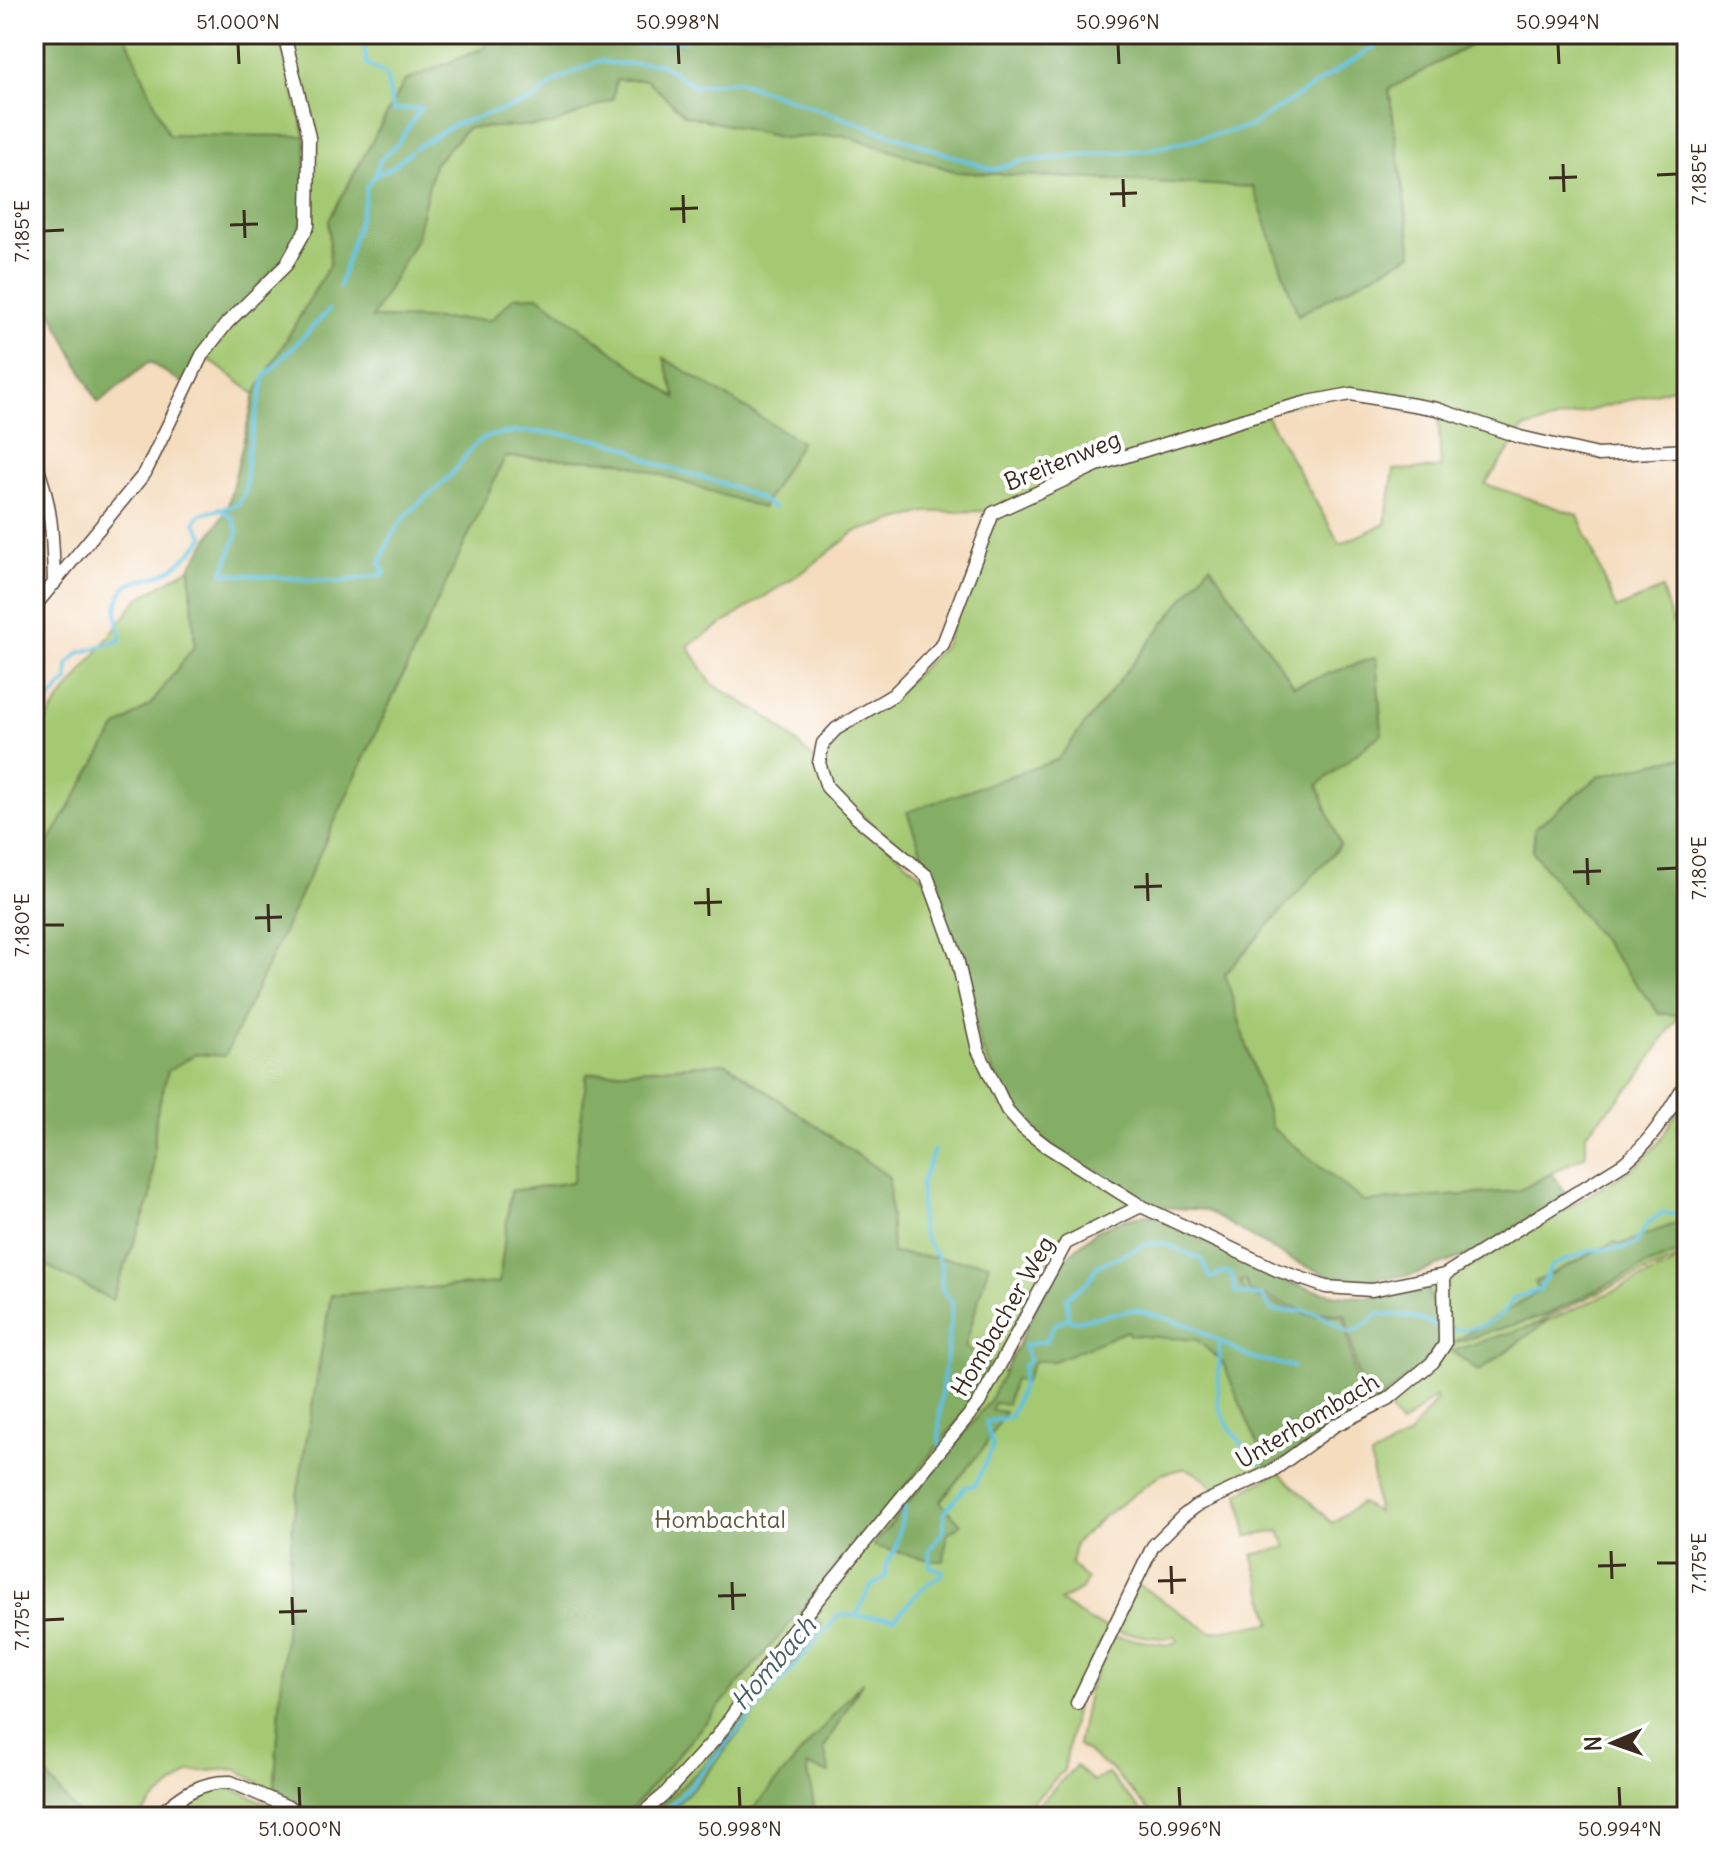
<svg xmlns="http://www.w3.org/2000/svg" width="1721" height="1851" viewBox="0 0 1721 1851" font-family="Delius,sans-serif">
	<rect width="100%" height="100%" fill="#fff"/>
	<filter id="ink" filterUnits="userSpaceOnUse"><feTurbulence type="fractalNoise" baseFrequency=".0125" numOctaves="2"/><feDisplacementMap in="SourceGraphic" scale="16" xChannelSelector="R" yChannelSelector="G"/><feConvolveMatrix kernelMatrix="1 2 1 2 8 2 1 2 1" color-interpolation-filters="sRGB"/></filter>
	<filter id="wash" filterUnits="userSpaceOnUse"><feTurbulence type="fractalNoise" baseFrequency=".006" numOctaves="4" result="noise"/><feDisplacementMap in="SourceGraphic" scale="32" xChannelSelector="R" yChannelSelector="G"/><feGaussianBlur stdDeviation="1.8" result="paint"/><feColorMatrix in="noise" values="0 0 0 0 0 0 0 0 0 0 0 0 0 0 0 0 0 1.4 0 .05"/><feComposite in="paint" operator="in"/></filter>
	<g filter="url(#wash)">
		<rect width="100%" height="100%" fill="#f4dcbd"/>
		<path fill="#a5c973" stroke="#707a48" stroke-width="2" fill-rule="evenodd" d="M125,34H279L305,136L168,135Z
			M287,34H490L484,48L405,81L329,220L330,264L255,394L204,356L311,136Z
			M1491,34H1687V384L1523,429L1520,434L1350,391L1251,415L988,511L925,512L855,532L807,569L688,646L711,683L772,720L817,762L826,789L925,879L1138,1208L1063,1235L994,1365L1008,1375L1052,1285L1273,1275L1323,1296L1373,1299L1426,1286L1467,1268L1637,1166L1660,1141L1687,1094V1256C1640,1273 1593,1294 1549,1317C1523,1331 1501,1353 1479,1371L1549,1320L1687,1258V1817H1155L1112,1770L1078,1745L1088,1692L1109,1639L1117,1637L1168,1645L1178,1641L1175,1636L1165,1639L1120,1632L1117,1625L1137,1584L1211,1632L1272,1623L1252,1555L1287,1547L1280,1531L1247,1536L1239,1493L1279,1472L1332,1523L1361,1503L1377,1512L1371,1457L1408,1436L1437,1400L1435,1397L1401,1425L1381,1398L1265,1475L1217,1493L1204,1478L1186,1468L1162,1474L1103,1517L1075,1544L1071,1564L1087,1580L1082,1589L1060,1601L1090,1621L1108,1628L1074,1697L1070,1710L1076,1705L1064,1770L1018,1817H164C218,1769 227,1787 283,1811L325,1418L513,1305L889,1185V1177L726,1063L587,1074L573,1182L511,1191L499,1283L331,1295L293,1520L274,1793L237,1769L190,1772L154,1801L139,1817H80L34,1760V1259L112,1300L151,1197L156,1116L168,1071L195,1054L225,1055L505,457L619,461L762,507L665,358L677,399L538,296L514,297L492,320L371,318L416,239L434,164L467,128L552,125L616,80H647L685,115L783,138L843,135L958,172L1253,187L1298,314L1412,254L1389,89ZM890,1218L891,1254L989,1264L884,1271Z
			M1438,412L1518,438L1485,484L1578,515L1616,609L1662,589L1672,623L1687,599V758L1672,759L1600,776L1535,828L1533,852L1659,1013L1679,1015L1635,1082L1586,1133V1155L1518,1191L1364,1202L1272,1128L1225,974L1340,845L1317,785L1382,733L1376,658L1294,686L1210,565L1057,760L908,812L930,875L828,786L821,764L825,745L837,730L894,696L945,645L993,516L1098,468L1266,415L1340,544L1385,524L1394,470L1441,468Z
			M190,568L195,645L151,704L116,729L34,867V740L54,708L138,599Z
			M1076,1766L1093,1781L1108,1774L1147,1817H1026Z"/>
		<path fill="#84ad65" stroke="#606c42" stroke-width="2" d="M34,34H125L168,135L305,136V224L284,263L184,384L149,362L98,403L34,279Z
			M490,34H1491L1389,89L1412,254L1298,315L1253,187L957,172L843,135L783,138L685,115L647,80H616L613,99L552,125L467,128L434,164L416,239L372,318L491,320L514,297L538,296L676,398L664,358L801,442L762,508L619,461L505,457L225,1056L195,1054L168,1071L156,1116L151,1197L112,1300L34,1259V867L116,728L151,704L195,645L190,568L227,509L255,394L330,264L329,220L405,81L484,48Z
			M1210,565L1294,686L1376,657L1382,733L1318,785L1340,845L1225,974L1272,1128L1364,1202L1518,1191L1552,1173L1566,1194L1481,1250L1413,1275L1340,1281L1290,1259L1205,1210L1146,1206L1048,1144L1012,1109L982,1049L930,875L907,812L1057,760Z
			M1687,758V1007L1679,1015L1659,1013L1533,852L1535,828L1600,776L1672,759Z
			M726,1063L889,1177L892,1253L989,1263L965,1347L989,1363L982,1391L862,1539L625,1817H327L274,1793L293,1520L331,1295L499,1283L511,1191L573,1182L587,1074Z
			M1145,1215L1160,1217C1217,1246 1284,1291 1348,1296C1375,1299 1401,1291 1427,1286L1443,1346L1365,1413L1346,1314L1307,1312L1249,1291L1245,1280L1240,1281L1246,1294L1307,1315L1344,1316L1361,1414L1268,1469L1223,1363L1197,1340L1129,1335L1127,1331L1054,1361H1034L1024,1383L1014,1379L1007,1404L994,1403L992,1410L1005,1412L1003,1415L985,1446L940,1502L961,1524L947,1535L944,1561H934L873,1546L989,1402L1058,1264L1096,1231L1119,1221Z
			M1687,1219V1250L1647,1265L1546,1315L1450,1344L1539,1291L1535,1282L1615,1242L1620,1245Z
			M1549,1320L1479,1371L1452,1351Z
			M814,1615L823,1625L706,1775L664,1817H648L708,1762L732,1733L747,1702Z
			M863,1681L824,1748L830,1773L807,1766L816,1817H746Z
			M34,1760L80,1817H34Z"/>
		<g fill="none" stroke-linecap="round" stroke-linejoin="round">
			<path stroke="#61c1df" stroke-width="4" d="M636,45L684,40L689,34
				M415,148L453,125L532,101L556,81L598,61L619,64L659,63L695,86L737,81L993,170L1022,161L1147,150L1249,127L1380,43L1430,34
				M376,175L391,168L410,152
				M339,287L365,200L366,187L375,176L380,160L399,142L421,108L393,110L386,75L367,64L364,46L356,34
				M219,508L232,517L238,533L223,573L340,582L385,574L380,564C385,553 388,540 395,530C409,508 433,493 451,475C461,465 467,450 478,442C506,422 598,436 628,448C637,452 645,459 654,463C694,477 740,484 774,508
				M34,725C45,710 53,691 68,681V665L79,653L121,640C121,629 116,619 117,609C120,577 141,583 162,574C178,567 193,551 204,537L195,523L199,515L239,504L245,492L248,450L265,376L329,310
				M934,1150L921,1184V1231L941,1264L942,1290L952,1301C951,1350 936,1396 940,1446
				M1068,1319L1076,1321L1132,1310L1144,1312L1191,1326L1249,1357L1293,1367
				M1452,1330C1477,1330 1502,1322 1513,1298L1540,1290L1551,1266L1592,1250L1624,1248L1636,1243L1648,1223L1663,1213L1687,1216
				M1219,1342C1221,1361 1217,1380 1218,1400C1219,1418 1246,1451 1260,1463
				M857,1614L870,1587L886,1577V1564L895,1551L905,1504
				M655,1817L680,1797L839,1615L895,1618C910,1603 921,1585 940,1577L943,1571L930,1567L929,1550L944,1530V1513L965,1487L975,1485L993,1447L986,1422L1010,1417L1022,1386L1023,1367L1029,1361L1024,1345L1045,1342L1054,1325L1068,1318L1067,1297L1088,1282L1097,1266L1147,1244L1164,1243L1203,1260L1207,1273L1211,1278L1225,1272L1231,1273L1236,1293L1262,1296L1272,1311C1286,1312 1306,1309 1318,1314C1352,1329 1343,1345 1378,1314L1408,1316L1439,1326"/>
		</g>
	</g>
	<g filter="url(#ink)">
		<g fill="none" stroke-linecap="round" stroke-linejoin="round">
			<g stroke="#574536" stroke-width="15">
				<path id="street" d="M1687,450L1598,455L1520,437L1437,409L1351,394L1308,402L1252,417L1097,465L993,513L943,644L893,695L836,729L823,743L819,763L827,787L857,818L927,876L957,958L978,1050L1007,1110L1024,1129L1046,1146L1141,1206L1277,1270L1326,1287L1372,1290L1444,1275L1624,1163C1653,1140 1668,1112 1687,1081
					M34,459C52,502 53,538 54,584
					M34,607L145,473L202,355L227,323L286,265L308,226L309,137L284,34
					M1077,1703L1153,1546L1182,1517L1196,1506L1272,1471L1334,1426L1388,1399L1433,1362L1445,1344L1444,1275
					M156,1817C180,1797 198,1781 231,1782L311,1817
					M638,1817L663,1796L717,1737L787,1637L979,1403L1066,1243L1141,1206"/>
			</g>
			<use href="#street" stroke="#fff" stroke-width="12"/>
		</g>
	</g>
	<path fill="none" stroke="#3b2a1e" stroke-width="3" d="M238,44L239,64M678,44L679,64M1118,44L1119,64M1558,44L1559,64M1563,164L1564,192M1657,175L1677,174M1549,178L1577,177M1123,179L1124,207M1110,194L1137,193M683,195L684,223M670,209L698,208M244,210L245,238M230,225L258,224M44,231L64,230M1587,858L1588,885M1657,869L1677,868M1573,872L1601,871M1147,873L1148,901M1134,887L1162,886M708,888L709,916M694,903L722,902M268,904L269,932M255,918L282,917M44,925H64M1611,1551L1612,1579M1657,1563H1677M1171,1566L1172,1594M1598,1566L1626,1565M1158,1581L1186,1580M732,1582L733,1610M718,1596L746,1595M292,1597L293,1625M279,1612L307,1611M44,1620L64,1619M299,1787L300,1807M739,1787L740,1807M1179,1787L1180,1807M1619,1787L1620,1807"/>
	<g text-anchor="middle" dominant-baseline="central" stroke-width="8" stroke-linejoin="round" paint-order="stroke">
		<g font-size="24" fill="#3b2a1e" stroke="#fff">
			<text transform="translate(1062 460) rotate(-22)">Breitenweg</text>
			<text transform="translate(1002 1316) rotate(-60)">Hombacher Weg</text>
			<text transform="translate(1307 1420) rotate(-31)">Unterhombach</text>
		</g>
		<g font-size="24" fill="#5b5a38" stroke="#fff">
			<text x="720" y="1519">Hombachtal</text>
		</g>
		<g font-size="26" font-style="italic" fill="#485f62" stroke="#fff">
			<text transform="translate(773 1663) rotate(-49)">Hombach</text>
		</g>
	</g>
	<rect width="1721" height="1851" fill="none" stroke="#fff" stroke-width="88"/>
	<g transform="translate(1613 1743) rotate(268)" stroke="#ffffff" stroke-width="6" paint-order="stroke">
	<path d="M0-6L14 30L0 20L-14 30Z" fill="#3b2a1e"/>
	<text y="-12" font-size="22" font-weight="bold" text-anchor="middle" fill="#3b2a1e">N</text>
	</g>
	<rect x="44" y="44" width="1633" height="1763" fill="none" stroke="#3b2a1e" stroke-width="3"/>
	<g font-size="20" text-anchor="middle" fill="#3b2a1e">
		<text x="238" y="29">51.000°N</text>
		<text x="678" y="29">50.998°N</text>
		<text x="1118" y="29">50.996°N</text>
		<text x="1558" y="29">50.994°N</text>
		<text transform="translate(1699 174) rotate(-90)" y="7">7.185°E</text>
		<text transform="translate(22 231) rotate(-90)" y="7">7.185°E</text>
		<text transform="translate(1699 868) rotate(-90)" y="7">7.180°E</text>
		<text transform="translate(22 925) rotate(-90)" y="7">7.180°E</text>
		<text transform="translate(1699 1563) rotate(-90)" y="7">7.175°E</text>
		<text transform="translate(22 1620) rotate(-90)" y="7">7.175°E</text>
		<text x="300" y="1836">51.000°N</text>
		<text x="740" y="1836">50.998°N</text>
		<text x="1180" y="1836">50.996°N</text>
		<text x="1620" y="1836">50.994°N</text>
	</g>
</svg>
